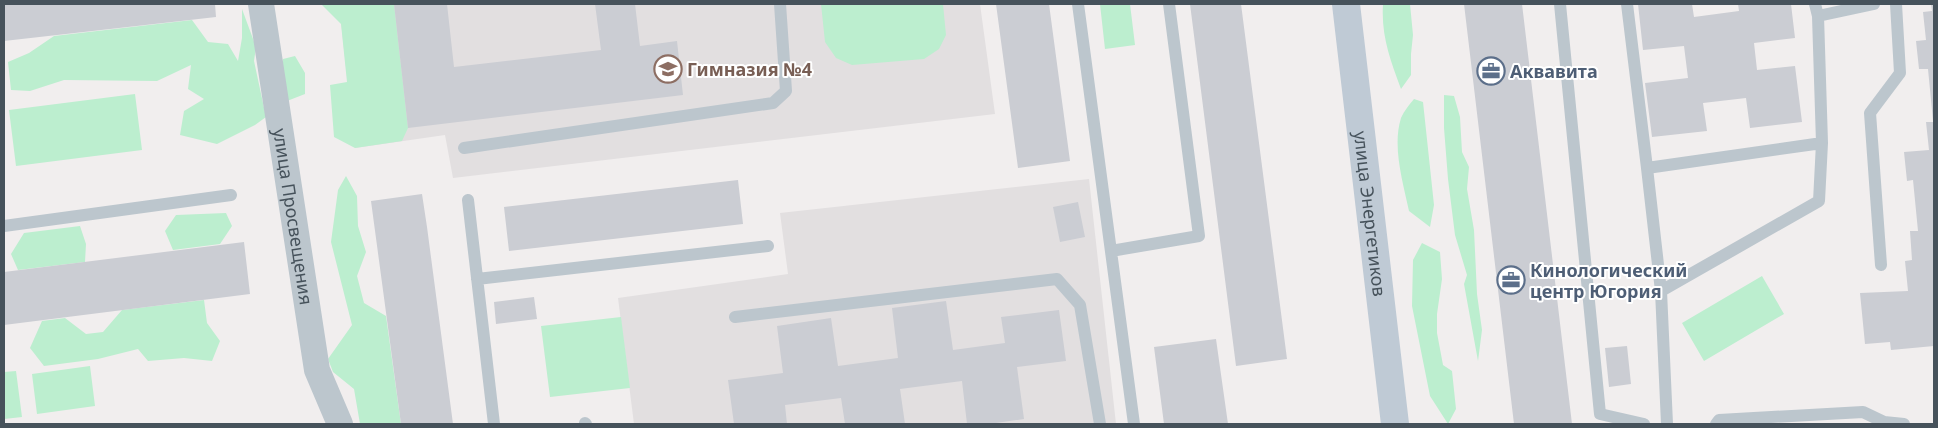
<svg xmlns="http://www.w3.org/2000/svg" width="1938" height="428" viewBox="0 0 1938 428" font-family="'Noto Sans',sans-serif">
	<rect width="100%" height="100%" fill="#f1eeee"/>
	<path fill="#e2dfe0" d="M339,4H980L995,114L453,178L445,135L355,148Z
		M1089,179L1116,424H634L618,298L788,274L780,213Z"/>
	<path fill="#bceecf" d="M321,4H394L408,128L402,141L355,148L334,137L330,85L347,82L341,24Z
		M821,4H943L946,35L939,49L924,59L852,65L836,58L825,42Z
		M1100,4H1130L1135,45L1105,49Z
		M1383,4H1410L1413,35L1411,54V75L1401,89C1390,59 1381,36 1383,4Z
		M242,9L256,47L254,61L266,117L255,125L217,144L180,135L184,111L204,99L188,89L191,65L157,81L64,80L30,91L11,90L8,62L29,53L54,36L192,20L208,42L228,44L238,61L242,38Z
		M295,56L305,73V94L287,101L279,81L283,59Z
		M135,94L142,150L16,166L9,110Z
		M1444,95L1454,96L1460,117L1462,152L1469,167L1467,189L1474,230L1477,294L1482,330L1478,361L1464,284L1467,275L1455,235L1448,179L1444,128Z
		M1414,99L1423,102L1434,205L1430,227L1409,211C1403,182 1392,147 1401,118C1404,111 1410,104 1414,99Z
		M346,176L357,196L358,226L366,252L357,276L364,303L386,316L401,424H360L354,389L333,372L328,359L352,325L331,242L338,190Z
		M226,213L232,226L220,244L173,250L165,231L176,215Z
		M80,226L86,244L85,262L18,270L11,254L24,233Z
		M1422,243L1440,252L1442,279L1437,314V333L1443,365L1452,371L1456,409L1448,424L1430,396L1412,306L1413,260Z
		M1762,276L1784,314L1704,361L1682,323Z
		M204,300L207,323L220,341L212,361L184,358L148,361L138,349L98,359L44,366L30,348L42,321L65,318L86,334L103,332L122,310Z
		M621,317L630,388L550,397L541,326Z
		M90,366L95,406L37,414L32,374Z
		M16,371L22,417L4,419V372Z"/>
	<path fill="#cbcdd3" d="M4,4H215L216,17L4,41Z
		M394,4H447L454,67L601,50L595,4H635L640,46L677,41L683,95L408,128Z
		M996,4H1049L1070,161L1018,168Z
		M1190,4H1241L1287,359L1236,366Z
		M1464,4H1522L1572,424H1514Z
		M1638,4H1692L1694,17L1739,11L1738,4H1791L1795,38L1754,43L1757,70L1795,66L1802,122L1750,128L1746,98L1703,103L1707,131L1652,137L1645,83L1688,78L1684,46L1643,50Z
		M1931,4H1934L1933,121L1928,69H1919L1916,41L1926,40L1923,12L1932,11Z
		M1926,122H1934V346L1891,350L1890,342L1865,344L1860,293L1908,291L1905,261L1912,260L1910,231H1918L1913,180L1907,181L1904,152L1929,150Z
		M738,180L743,224L509,251L504,207Z
		M422,194L427,227L453,424H401L371,201Z
		M1078,202L1085,237L1060,242L1053,207Z
		M244,242L250,294L4,325V272Z
		M534,297L537,319L496,324L494,302Z
		M946,301L953,350L1005,343L1001,317L1059,310L1066,361L1017,367L1024,419L989,424H967L962,381L900,389L905,424H845L841,398L785,405L787,424H734L728,380L783,373L777,326L831,318L838,366L898,358L892,308Z
		M1216,339L1228,424H1164L1154,347Z
		M1627,346L1631,384L1609,387L1605,348Z"/>
	<g fill="none" stroke-linecap="round" stroke-linejoin="round">
		<path stroke="#bcc6cd" stroke-width="12" d="M1078,4L1134,424
			M1560,4L1600,414L1644,424
			M1627,4L1647,168
			M1818,16L1874,4
			M464,148L773,103L786,91L780,4
			M468,200L494,424
			M4,226L231,195
			M1111,251L1199,236L1169,4
			M1881,265L1870,113L1900,73L1896,4
			M477,279L768,246
			M1661,291L1819,201L1822,143L1818,16L1815,4
			M735,317L1057,279L1080,305L1100,424
			M585,423L586,424
			M1667,424L1661,291L1647,168L1822,143
			M1716,424L1719,420L1863,412L1884,422L1904,424"/>
		<path stroke="#bcc6cd" stroke-width="26" id="s1" d="M261,4L317,370L340,424"/>
		<path stroke="#bfcad5" stroke-width="28" id="s2" d="M1346,4L1395,424"/>
	</g>
	<defs>
		<g id="school-ring" transform="scale(1.4375)"><circle r="9.5" fill="#fff" stroke="#8d6e63" stroke-width="1.5"/><path d="M0-5L7-2L0 1L-7-2ZM-4 1L0 2.5L4 1V4Q0 6-4 4Z" fill="#8d6e63"/></g>
		<g id="office-ring" transform="scale(1.4375)"><circle r="9.5" fill="#fff" stroke="#5c6f8a" stroke-width="1.5"/><path d="M-6-3h4V-5.5h4V-3h4V5H-6ZM-1-4.5V-3h2v-1.5ZM-6 0V1H6V0Z" fill="#5c6f8a"/></g>
	</defs>
	<g fill-rule="evenodd">
		<use href="#school-ring" x="668" y="69"/>
		<use href="#office-ring" x="1491" y="71"/>
		<use href="#office-ring" x="1511" y="280"/>
	</g>
	<g text-anchor="middle" dominant-baseline="central" stroke-width="4" stroke-linejoin="round" paint-order="stroke">
		<g font-size="18" font-weight="bold" fill="#785e54" stroke="#fff" text-anchor="start">
			<text x="687" y="69">Гимназия №4</text>
		</g>
		<g font-size="18" font-weight="bold" fill="#4e5e75" stroke="#fff" text-anchor="start">
			<text x="1510" y="71">Аквавита</text>
			<text x="1530" y="270">Кинологический<tspan x="1530" dy="21">центр Югория</tspan></text>
		</g>
		<g font-size="18" fill="#46525b" stroke="#fff">
			<text stroke="none"><textPath href="#s2" startOffset="211">улица Энергетиков</textPath></text>
			<text stroke="none"><textPath href="#s1" startOffset="215">улица Просвещения</textPath></text>
		</g>
	</g>
	<rect width="1938" height="428" fill="none" stroke="#46525b" stroke-width="10"/>
</svg>
